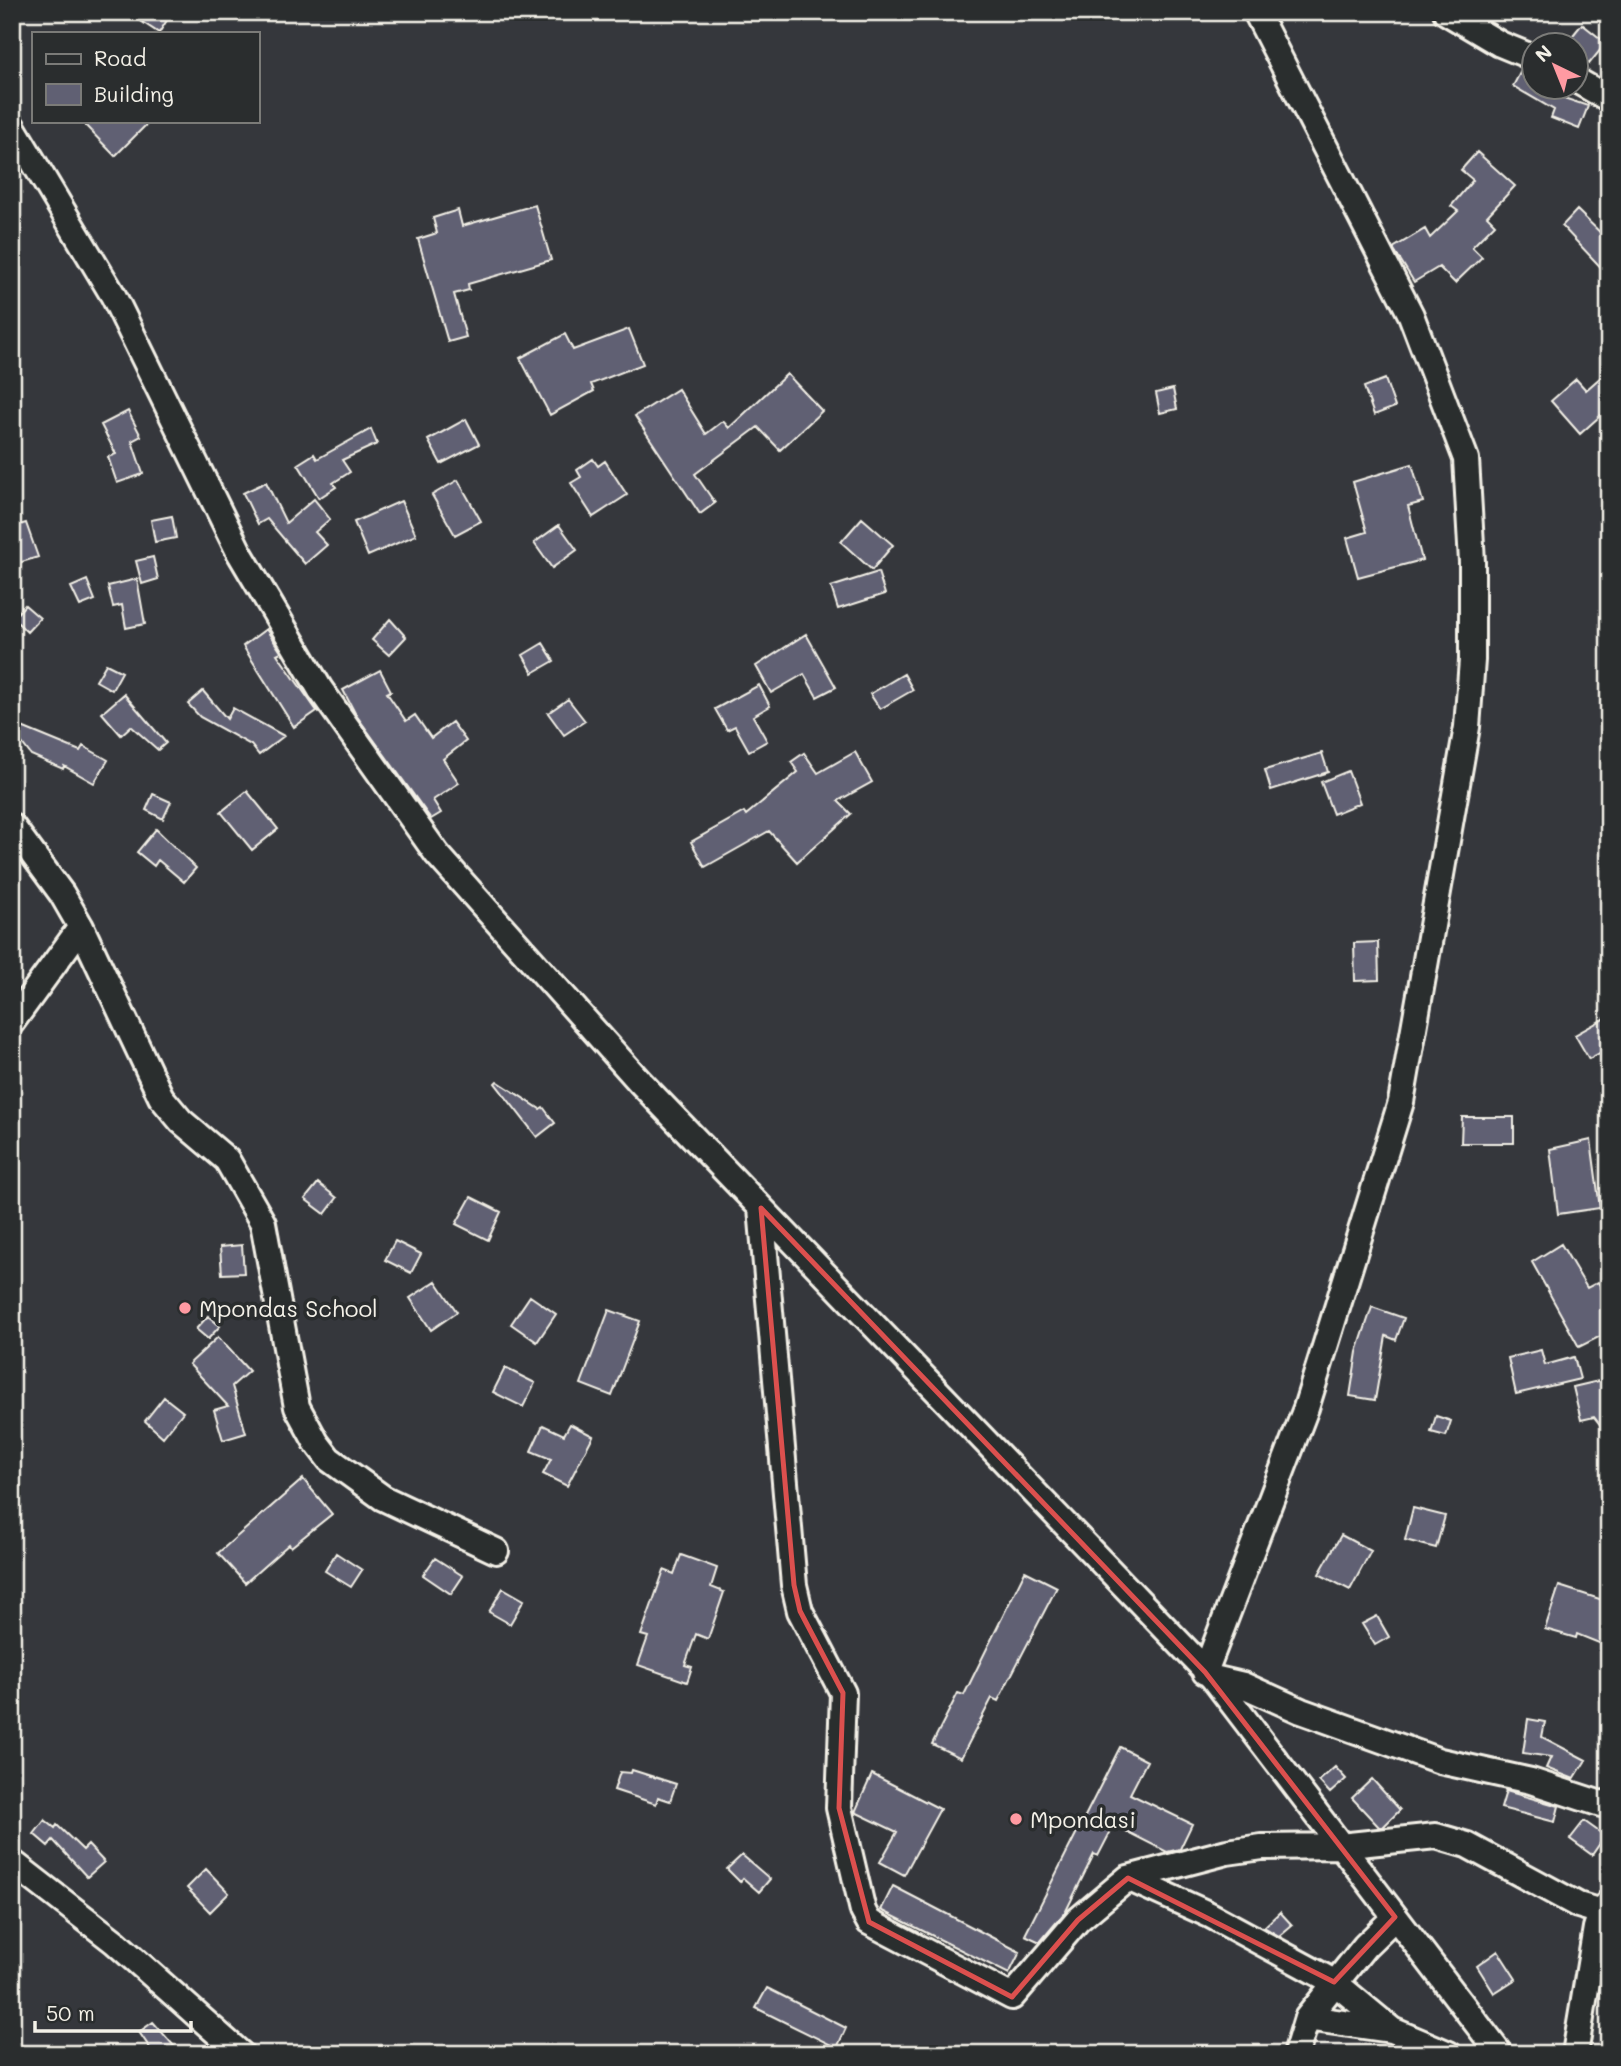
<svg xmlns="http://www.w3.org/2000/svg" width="1621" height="2066" viewBox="0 0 1621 2066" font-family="Mali,sans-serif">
	<rect width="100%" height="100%" fill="#35373c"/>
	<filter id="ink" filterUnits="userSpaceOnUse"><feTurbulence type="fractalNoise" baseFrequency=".0143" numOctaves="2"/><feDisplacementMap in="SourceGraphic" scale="14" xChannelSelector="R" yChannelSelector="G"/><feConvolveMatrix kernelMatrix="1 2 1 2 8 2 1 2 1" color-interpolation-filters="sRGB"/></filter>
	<g filter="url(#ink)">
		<path fill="#606073" stroke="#f4f1e8" stroke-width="2" d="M127,12H172L159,33Z
			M1582,24L1606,43L1589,64L1576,53V46L1565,45Z
			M1522,69L1534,73V88L1588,106L1579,129L1551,118L1554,110L1513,86Z
			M81,121H150L115,156Z
			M1477,152L1515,186L1487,216L1495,224L1472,247L1482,257L1455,283L1439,267L1414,282L1393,248L1425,229L1430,238L1458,211L1451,206L1473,180L1461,170Z
			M535,205L551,260L468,284L469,290L454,294L466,337L448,342L418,239L437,233L433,218L458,210L462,226Z
			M1577,210L1609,241V276L1562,226Z
			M629,329L643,364L591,384L594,391L550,415L520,358L565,334L573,350Z
			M1609,370V408L1580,434L1551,401L1576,379L1586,390Z
			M787,374L822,411L780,450L758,427L695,474L715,503L700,514L635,416L678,389L706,434L723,421L729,428Z
			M1385,379L1395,407L1374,415L1364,387Z
			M1173,389L1177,409L1160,413L1156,393Z
			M128,411L141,436L132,441L143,474L117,483L108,457L116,454L101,425Z
			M466,419L479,444L441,464L428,440Z
			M371,429L377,444L342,460L350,472L333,483L336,487L319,498L298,464L314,454L317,459Z
			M593,459L598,466L605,461L627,495L593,517L571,483L581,477L577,470Z
			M1412,464L1423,502L1408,506L1422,560L1358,577L1347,538L1367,532L1353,482Z
			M458,480L481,521L455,535L432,495Z
			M266,482L286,523L314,499L330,519L315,532L327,545L305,564L267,519L258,524L243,493Z
			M401,501L416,535L368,556L354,522Z
			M172,516L176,538L155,542L151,520Z
			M862,518L893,545L872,570L841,542Z
			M26,523L38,557L12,565V527Z
			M559,525L577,550L552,568L534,543Z
			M153,557L158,579L142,584L136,561Z
			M878,572L885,594L838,609L831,587Z
			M137,579L145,624L126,628L122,605L113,607L108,586Z
			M87,580L95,600L80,606L71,587Z
			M25,605L40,618L27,632L13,618Z
			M390,619L406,637L389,655L372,640Z
			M266,629L281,652L277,654L317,711L294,727L243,646Z
			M806,634L836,687L817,697L804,674L771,693L756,666Z
			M543,643L554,661L533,673L523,655Z
			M106,664L122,672L112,690L96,681Z
			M380,670L391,691L387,693L406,721L415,715L431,738L452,722L466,741L443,759L459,783L433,800L441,813L431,819L356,715L343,690Z
			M904,674L913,690L880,709L870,694Z
			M759,685L770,706L753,716L767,741L749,751L735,726L727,730L715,709Z
			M203,691L227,719L233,708L284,736L259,755L251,745L200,717L188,704Z
			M124,694L166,743L158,750L131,726L121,735L102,713Z
			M568,699L585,721L564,735L548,713Z
			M12,723L80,751L83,746L108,760L94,783L64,766L63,769L31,755L12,730Z
			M855,752L872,782L838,801L851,814L797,862L769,831L705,867L691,842L744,812L746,815L798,772L791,762L804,753L818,773Z
			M1322,753L1328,772L1271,790L1265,770Z
			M1348,771L1360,803L1333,814L1321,782Z
			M247,791L278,829L252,850L221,812Z
			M153,794L171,802L163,819L146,810Z
			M156,829L196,868L184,882L158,860L154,866L137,852Z
			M1378,942L1379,980L1355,981L1354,943Z
			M1609,1016V1048L1589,1059L1575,1035Z
			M497,1081L540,1109L543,1107L555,1123L537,1137L495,1083Z
			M1462,1117H1514V1143H1461Z
			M1591,1140L1600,1208L1558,1214L1550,1149Z
			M318,1183L337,1198L325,1214L305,1199Z
			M471,1197L501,1212L488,1240L456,1224Z
			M395,1241L421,1254L411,1273L385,1260Z
			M1561,1244L1587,1288L1598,1282L1609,1303V1332L1579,1347L1532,1262Z
			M242,1245L244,1273L222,1274L220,1247Z
			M436,1281L457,1312L431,1330L410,1298Z
			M530,1296L556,1314L537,1342L511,1324Z
			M1372,1307L1404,1318L1396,1340L1386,1336L1375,1400L1350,1396L1357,1352Z
			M609,1310L640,1321L612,1396L581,1384Z
			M208,1316L220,1326L208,1339L196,1329Z
			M218,1337L249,1371L232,1386L246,1433L223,1440L214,1410L228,1406L189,1364Z
			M1541,1350L1545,1365L1574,1357L1580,1379L1516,1394L1508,1358Z
			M505,1368L535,1383L523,1407L493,1392Z
			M1603,1380L1609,1404V1436L1594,1417L1581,1420L1573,1387Z
			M164,1397L183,1412L163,1437L145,1421Z
			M1436,1416L1451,1421L1446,1436L1431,1432Z
			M570,1424L593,1436L567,1486L543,1474L551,1459L531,1451L543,1425L564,1435Z
			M303,1479L332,1514L291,1547L289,1544L245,1583L218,1553Z
			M1413,1508L1445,1516L1436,1548L1405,1540Z
			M1341,1535L1371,1551L1350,1590L1319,1574Z
			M336,1553L362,1570L351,1587L325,1571Z
			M681,1555L717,1568L711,1587L724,1592L708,1639L696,1634L685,1665L692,1667L687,1682L638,1665L648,1637L641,1635L664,1570L674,1574Z
			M435,1558L463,1576L451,1594L423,1575Z
			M1025,1571L1057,1587L998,1701L992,1698L961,1758L932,1744L958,1693L964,1695Z
			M1559,1586L1609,1602V1647L1577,1634L1576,1638L1545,1629Z
			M503,1588L524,1600L510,1624L489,1612Z
			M1377,1616L1389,1637L1375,1645L1362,1624Z
			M1528,1719L1545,1722L1542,1737L1586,1760L1574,1779L1546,1768L1551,1757L1523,1753Z
			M1120,1747L1147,1761L1130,1794L1192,1824L1180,1849L1167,1852L1114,1825L1098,1856L1094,1854L1066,1911L1040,1942L1025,1935Z
			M1335,1767L1346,1779L1330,1793L1319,1781Z
			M632,1770L676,1784L670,1801L658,1797L656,1804L614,1790L620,1772L631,1773Z
			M872,1774L940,1809L904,1875L880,1862L897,1832L855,1812Z
			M1372,1779L1400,1810L1383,1827H1379L1352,1798Z
			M1506,1791L1559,1806L1555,1822L1501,1808Z
			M45,1820L55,1828L57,1825L83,1850L88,1845L104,1862L87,1877L53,1840L48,1846L34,1834Z
			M1584,1821L1605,1836L1592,1855L1570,1839Z
			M742,1855L770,1879L759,1892L743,1878L740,1882L727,1869Z
			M206,1869L229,1893L210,1912L187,1888Z
			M893,1886L1020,1952L1009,1974L881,1910Z
			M1280,1912L1292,1925L1279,1936L1264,1927Z
			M1498,1951L1516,1979L1494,1993L1477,1966Z
			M767,1988L846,2028L837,2048L756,2008Z
			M153,2022L181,2054H154L139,2032Z"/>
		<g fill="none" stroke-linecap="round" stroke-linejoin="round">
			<g stroke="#f4f1e8" stroke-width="30">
				<path id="minor" d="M1446,12L1500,44L1534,58
					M1576,80L1609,99
					M12,126L113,295L239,552L320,689L437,854L640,1082L1213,1678L1500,2054
					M12,826L62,894L81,927L161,1097L181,1121L227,1160L263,1223L297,1407L316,1442L329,1459L383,1498L496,1551
					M12,1022L81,927
					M761,1208L794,1585L800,1611L843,1693L839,1808L863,1911L869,1922L1012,1997L1078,1920L1128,1878L1227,1852L1262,1847L1340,1846L1436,1836L1467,1845L1578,1905L1601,1912
					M1205,1672L1306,1408L1401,1102L1467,727L1472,660V562L1466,459L1411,315L1256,12
					M1213,1678L1243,1685L1301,1711L1440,1761L1531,1781L1601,1804L1609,1802
					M12,1862L115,1942L241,2054
					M1128,1878L1210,1915L1334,1982L1392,2030L1449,2054
					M1307,2018L1392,2030
					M1296,2054L1307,2018L1365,1946L1395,1917
					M1575,2054L1596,1928L1601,1912L1609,1902"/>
			</g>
			<use href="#minor" stroke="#2a2d2e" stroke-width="24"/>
		</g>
	</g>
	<path fill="none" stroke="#dc504e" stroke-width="5" stroke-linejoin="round" d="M761,1208L1205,1672L1395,1917L1334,1982L1128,1878L1078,1920L1012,1997L869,1922L839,1808L843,1693L800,1611L794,1585Z"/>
	<g fill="#ff9aa2" stroke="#2a2d2e" stroke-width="2.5">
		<circle cx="185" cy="1308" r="7"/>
		<circle cx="1016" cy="1819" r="7"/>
	</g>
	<g text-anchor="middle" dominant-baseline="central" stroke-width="7" stroke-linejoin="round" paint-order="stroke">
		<g font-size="23" fill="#f4f1e8" stroke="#2a2d2e" text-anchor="start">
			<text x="199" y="1308">Mpondas School</text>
			<text x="1030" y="1819">Mpondasi</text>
		</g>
	</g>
	<rect width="1621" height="2066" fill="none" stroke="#2a2d2e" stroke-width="42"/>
	<rect x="21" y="21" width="1579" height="2024" fill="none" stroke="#f4f1e8" stroke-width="2.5" filter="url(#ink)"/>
	<rect x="32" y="32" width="228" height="91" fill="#2a2d2e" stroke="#7b7b78" stroke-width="2"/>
	<rect x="46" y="54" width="35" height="10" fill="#2a2d2e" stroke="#7b7b78" stroke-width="2"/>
	<text x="94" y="66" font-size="21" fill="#f4f1e8">Road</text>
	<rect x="46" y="84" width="35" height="21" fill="#606073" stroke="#7b7b78" stroke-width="2"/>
	<text x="94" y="102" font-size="21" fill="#f4f1e8">Building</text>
	<g transform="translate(1555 66) rotate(317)"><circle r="33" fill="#2a2d2e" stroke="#7b7b78" stroke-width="2"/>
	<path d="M0-5L12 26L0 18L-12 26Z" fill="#ff9aa2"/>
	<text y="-10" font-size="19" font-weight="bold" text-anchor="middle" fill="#f4f1e8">N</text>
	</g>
	<path d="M35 2021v10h156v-10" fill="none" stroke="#f4f1e8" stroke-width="3.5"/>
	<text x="46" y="2021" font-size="21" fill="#f4f1e8" stroke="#2a2d2e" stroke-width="5" paint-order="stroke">50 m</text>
</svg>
